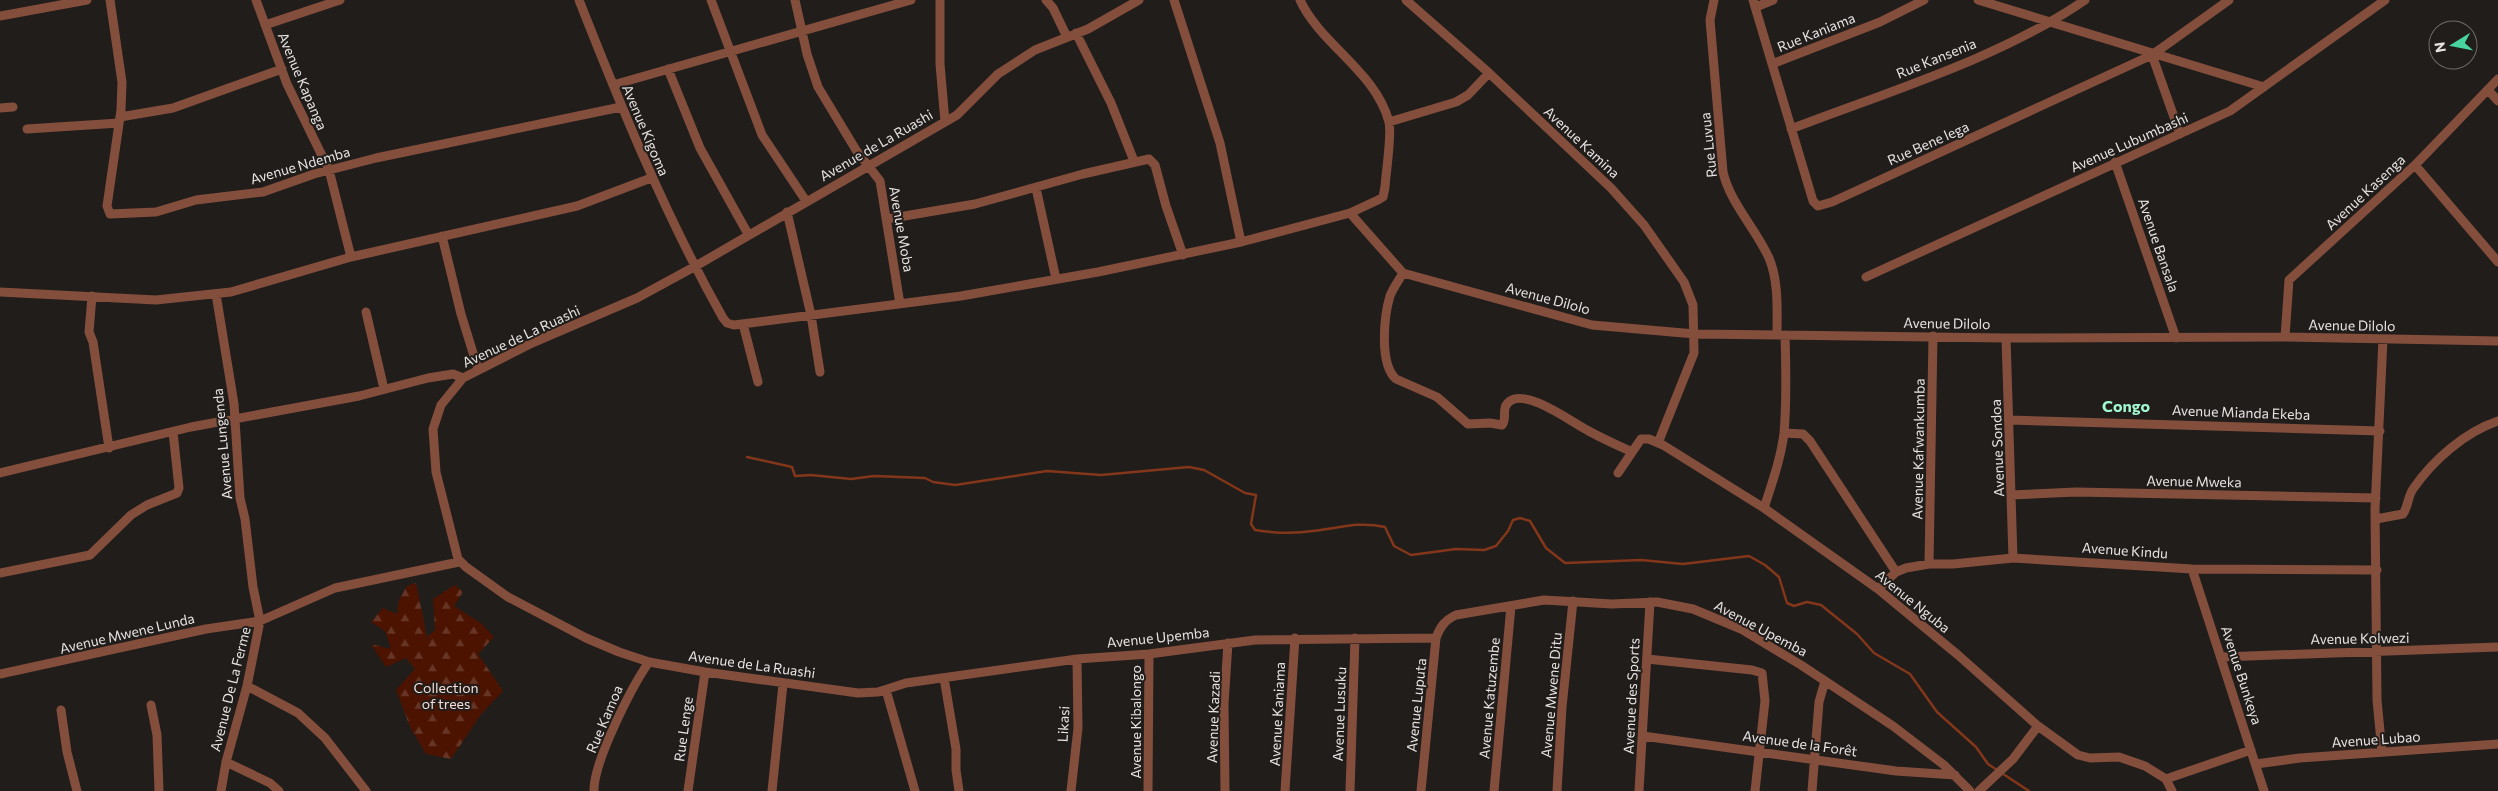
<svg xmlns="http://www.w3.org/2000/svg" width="2498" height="791" viewBox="0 0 2498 791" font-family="Commissioner,sans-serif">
	<defs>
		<pattern id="forest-firs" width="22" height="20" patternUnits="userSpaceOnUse" patternTransform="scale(1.25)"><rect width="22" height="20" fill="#4c1300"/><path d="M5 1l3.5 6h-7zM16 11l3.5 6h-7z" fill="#663525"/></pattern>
	</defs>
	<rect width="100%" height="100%" fill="#211d1b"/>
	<path fill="url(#forest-firs)" d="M416,583L427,637L435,630L433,599L455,585L463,592L454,606L482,624L494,637L478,654L503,691L482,713L451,759L426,754L410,727L396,690L415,669L406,658L386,667L371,644L391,649L385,631L371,622L383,608L397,614L399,600L407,586Z"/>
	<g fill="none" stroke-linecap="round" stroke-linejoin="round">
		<path stroke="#83361a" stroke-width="2.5" d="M747,457L792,467L795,476L811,475L851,479L874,476L925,478L933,482L955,485L1047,471L1101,475L1189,467L1204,470L1245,493L1256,495L1251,524L1255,530C1274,533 1293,534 1313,531C1340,528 1358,521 1385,527L1394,546L1411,555L1456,549L1484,550L1496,546L1508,531L1513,520L1520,518L1530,521L1546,548L1565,563L1641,560L1683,564L1749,556L1765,565L1779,577L1787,603L1794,606L1807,602L1821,605L1857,634L1874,653L1910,674L1937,712L1976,747L1988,764L2029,791"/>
		<path stroke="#844e3c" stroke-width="9" d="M110,0L122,82L121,110L107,206L110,214L156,212L196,200L263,192L314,174L376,158L621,107
			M256,0L287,84L329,170L351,257
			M579,0C622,109 665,215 723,318L727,323L734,325L961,296L1098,272L1241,242L1350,213L1378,200L1383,197L1385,187C1386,171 1392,135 1389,122C1376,72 1321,45 1300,0
			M711,0L762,135L806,201
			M795,0L807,54L818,87L856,150L880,181L900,304
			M940,0V64L945,122
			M1046,0L1053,8L1067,37
			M1139,0L1088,29L1035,50L998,74L957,115L694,267L637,298L532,343L463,378L441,405L433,429L436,472L458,559L466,567L508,597L586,638L619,652L649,662L705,672L858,693L878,692L906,683L1077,659L1149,654L1255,640L1436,638
			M1174,0L1220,143L1241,242
			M1406,0L1489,73L1611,188L1644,225L1684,282L1693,305L1694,353L1658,443
			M1714,0L1710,20L1723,172C1730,203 1756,229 1769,258C1779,282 1777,310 1777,335
			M1753,0L1813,201L1818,206L1832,202L2152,55L2229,0
			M1978,0L2264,87
			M1756,7L1773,0
			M0,16L87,0
			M265,25L340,0
			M1076,33L1111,103L1134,161
			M2152,55L2180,134
			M1772,64L1880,22L1924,0
			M668,69L700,148L748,234
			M613,85L911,0
			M2488,90L2498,101
			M0,108L13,107
			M120,117L173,108L282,69
			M1389,122L1456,102L1468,95L1489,73
			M27,129L119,123
			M1791,129C1887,92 2001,58 2085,0
			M2115,162L2176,338
			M2415,165L2498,262
			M1036,188L1056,279
			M787,212L811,315L820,372
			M1350,213L1403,273
			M887,219L975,204L1083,174L1149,159L1155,165L1166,206L1183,255
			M442,236L461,314L478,369
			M1403,273L1592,325L1695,334L2006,338L2285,337L2498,341
			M1403,273C1399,280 1393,288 1390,296C1384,316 1379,364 1396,379L1437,397L1468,424L1490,423L1502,425C1508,418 1500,408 1510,401C1527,389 1570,421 1587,430C1601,438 1617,445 1632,452
			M1866,277L2230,111L2385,0
			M0,292L156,300L231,292L351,257L577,206L651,178
			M92,296L89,332L93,342L109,448
			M366,312L384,389
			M743,324L758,382
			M2285,337L2289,280L2415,165L2498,79
			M2006,338L2013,558
			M2010,420L2380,431
			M1784,433L1803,434L1810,441L1896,572
			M0,473L191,427L359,396L428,378L453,374L463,378
			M1618,473L1641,439H1649L1663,445L1764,508L1878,589L1958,655L2038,726L2078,755L2090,758L2119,757L2145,766L2166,779L2172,791
			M2011,495L2076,492L2376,498
			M1764,508C1772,483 1781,458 1784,433C1787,400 1786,368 1785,335
			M2376,519L2403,514C2408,507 2408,496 2413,489C2433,460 2465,432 2498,421
			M1929,564L1933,336
			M2192,569L2264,791
			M0,573L90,555L131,515L147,505L177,493L179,488L173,432
			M1878,589L1896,572L1906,568L1929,564H1953L2013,558L2192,569L2377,570
			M2222,657L2498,647
			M1647,659L1752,670L1762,673L1765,701L1755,791
			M0,674L206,629L260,621L253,587L245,519L240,498L234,404L216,294
			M944,678L956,749V770L959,791
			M247,686L298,713L325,738L366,791
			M886,690L915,791
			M151,705L157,735L159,791
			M61,710L67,752L77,791
			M1643,736L1896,771L1955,775
			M2382,752L2377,700L2375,509L2383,339
			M226,762L270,783L279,791
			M2256,764L2300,758L2498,744
			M2166,779L2251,750
			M221,791L226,762L247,686L260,621L335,588L459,562
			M594,791C593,763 632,686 649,662
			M688,791L705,672
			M772,791L783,684
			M1071,791L1078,728L1077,659
			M1148,791L1149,654
			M1225,791L1224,704L1228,643
			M1285,791L1295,638
			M1350,791L1355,638
			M1421,791L1436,638C1440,627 1445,620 1456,615L1544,600L1612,604L1657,602L1693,609L1741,629L1801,665L1893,726L1944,765L1970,791
			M1494,791L1511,606
			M1557,791L1562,707L1573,601
			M1639,791L1650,602
			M1812,791L1819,702L1825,681
			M1979,791L2013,759L2038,726"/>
	</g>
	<g text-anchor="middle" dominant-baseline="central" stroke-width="4" stroke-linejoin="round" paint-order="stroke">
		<g font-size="14" fill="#e6e3e2" stroke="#211d1b">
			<text transform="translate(1816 32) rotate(-22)">Rue Kaniama</text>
			<text transform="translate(1936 58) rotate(-22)">Rue Kansenia</text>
			<text transform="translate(303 81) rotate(67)">Avenue Kapanga</text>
			<text transform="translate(646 130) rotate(67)">Avenue Kigoma</text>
			<text transform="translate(1582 142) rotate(43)">Avenue Kamina</text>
			<text transform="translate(2129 142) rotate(-24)">Avenue Lubumbashi</text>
			<text transform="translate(1928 143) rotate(-24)">Rue Bene lega</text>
			<text transform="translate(876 145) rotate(-30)">Avenue de La Ruashi</text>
			<text transform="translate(1708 145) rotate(-96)">Rue Luvua</text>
			<text transform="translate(300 165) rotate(-16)">Avenue Ndemba</text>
			<text transform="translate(2365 192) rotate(-43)">Avenue Kasenga</text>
			<text transform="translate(902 229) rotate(80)">Avenue Moba</text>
			<text transform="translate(2159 245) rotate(71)">Avenue Bansala</text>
			<text transform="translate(1548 298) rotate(15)">Avenue Dilolo</text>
			<text transform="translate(1947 323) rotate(1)">Avenue Dilolo</text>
			<text transform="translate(2352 325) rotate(1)">Avenue Dilolo</text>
			<text transform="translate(521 336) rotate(-25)">Avenue de La Ruashi</text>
			<text transform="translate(2241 412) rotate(2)">Avenue Mianda Ekeba</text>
			<text transform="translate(222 444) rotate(-95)">Avenue Lungenda</text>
			<text transform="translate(1997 448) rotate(-92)">Avenue Sondoa</text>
			<text transform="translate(1918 449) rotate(-89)">Avenue Kafwankumba</text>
			<text transform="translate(2194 481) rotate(1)">Avenue Mweka</text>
			<text transform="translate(2125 550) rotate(4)">Avenue Kindu</text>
			<text transform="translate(1913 601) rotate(39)">Avenue Nguba</text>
			<text transform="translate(1761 628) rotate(28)">Avenue Upemba</text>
			<text transform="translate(127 633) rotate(-13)">Avenue Mwene Lunda</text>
			<text transform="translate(1158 637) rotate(-6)">Avenue Upemba</text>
			<text transform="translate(2360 638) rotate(-1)">Avenue Kolwezi</text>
			<text transform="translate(752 664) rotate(8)">Avenue de La Ruashi</text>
			<text transform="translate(2242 675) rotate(72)">Avenue Bunkeya</text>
			<text transform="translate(230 689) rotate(-76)">Avenue De La Ferme</text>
			<text transform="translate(1551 695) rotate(-85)">Avenue Mwene Ditu</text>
			<text transform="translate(1631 696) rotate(-87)">Avenue des Sports</text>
			<text transform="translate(1489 698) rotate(-85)">Avenue Katuzembe</text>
			<text transform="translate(1416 705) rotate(-84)">Avenue Luputa</text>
			<text transform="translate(1277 714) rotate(-87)">Avenue Kaniama</text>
			<text transform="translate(1339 714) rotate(-88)">Avenue Lusuku</text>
			<text transform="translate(1213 717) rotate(-88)">Avenue Kazadi</text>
			<text transform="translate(604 719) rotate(-67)">Rue Kamoa</text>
			<text transform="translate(1135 722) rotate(-90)">Avenue Kibalongo</text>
			<text transform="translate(1063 724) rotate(-87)">Likasi</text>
			<text transform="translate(683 729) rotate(-82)">Rue Lenge</text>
			<text transform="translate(2376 739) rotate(-4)">Avenue Lubao</text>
			<text transform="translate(1800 743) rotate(8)">Avenue de la Forêt</text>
		</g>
		<g font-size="14" fill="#f6ded6" stroke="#211d1b">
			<text x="446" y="687">Collection<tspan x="446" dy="16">of trees</tspan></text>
		</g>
		<g font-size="16" font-weight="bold" fill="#a2f8d0" stroke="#211d1b">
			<text x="2126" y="405">Congo</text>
		</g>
	</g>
	<g transform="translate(2453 45) rotate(260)"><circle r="24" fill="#211d1b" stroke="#706c6b"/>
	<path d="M0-4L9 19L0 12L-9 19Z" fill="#47d49e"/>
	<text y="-8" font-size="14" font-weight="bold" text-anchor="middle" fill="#e6e3e2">N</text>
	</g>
</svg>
